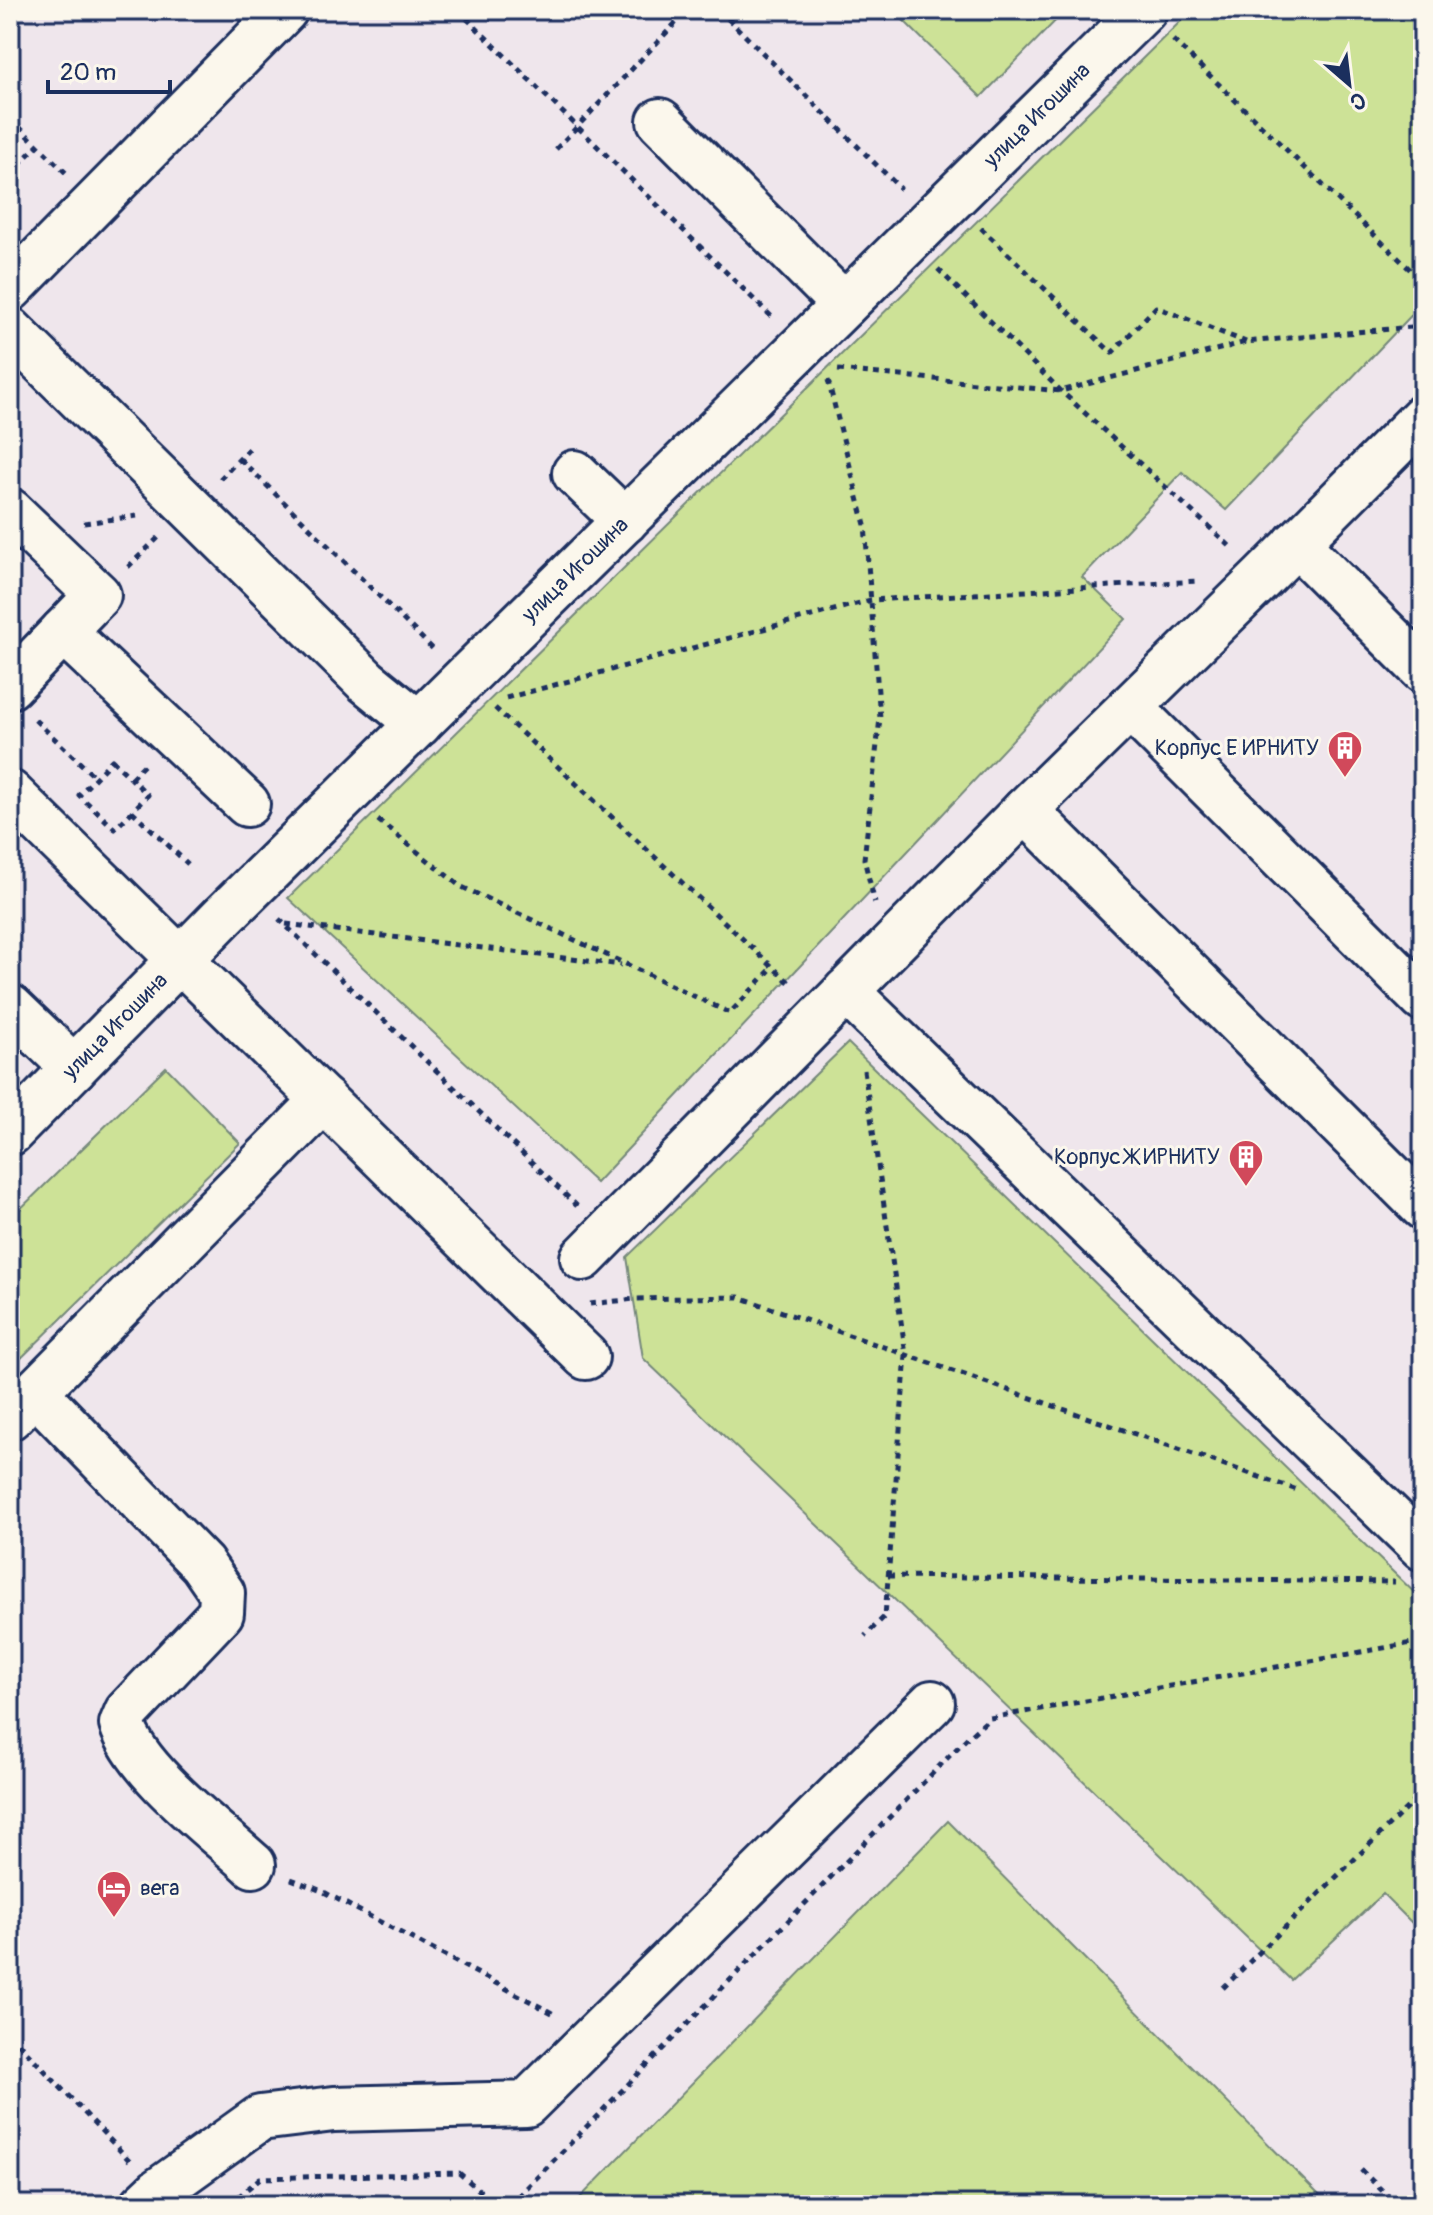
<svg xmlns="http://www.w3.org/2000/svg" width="1433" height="2215" viewBox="0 0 1433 2215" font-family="Pangolin,sans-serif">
	<rect width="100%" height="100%" fill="#fbf7ec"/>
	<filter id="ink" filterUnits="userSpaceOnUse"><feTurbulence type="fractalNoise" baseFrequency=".0125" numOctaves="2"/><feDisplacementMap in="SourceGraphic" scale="16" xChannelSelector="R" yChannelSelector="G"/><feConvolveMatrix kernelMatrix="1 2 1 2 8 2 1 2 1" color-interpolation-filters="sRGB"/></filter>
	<g filter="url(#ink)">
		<path fill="#efe6ec" d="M10,10H1423V2205H10Z"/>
		<path fill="#cde297" stroke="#74887a" stroke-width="2" d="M893,10H1066L981,97Z
			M1192,10H1423V303L1226,510L1182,472L1082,577L1126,619L596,1183L288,898Z
			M848,1043L1423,1601V1934L1383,1894L1291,1980L643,1358L627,1257Z
			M166,1067L240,1143L10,1369V1219Z
			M948,1821L1329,2205H573Z"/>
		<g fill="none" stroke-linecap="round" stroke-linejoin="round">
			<g stroke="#1b2f5e" stroke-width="50">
				<g id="minor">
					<path d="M660,121L844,305"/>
					<path d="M10,289L285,10"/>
					<path d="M10,330L366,681L419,724"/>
					<path d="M575,473L625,521"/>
					<path d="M10,511L98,595L10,686"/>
					<path d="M1296,543L1423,670"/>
					<path d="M63,631L247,804"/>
					<path d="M1130,707L1423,999"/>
					<path d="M10,793L586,1357"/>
					<path d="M1025,810L1423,1207"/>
					<path d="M846,991L1423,1548"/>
					<path d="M10,1007L74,1068"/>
					<path id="s1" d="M10,1133L224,915L1144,10"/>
					<path d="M583,1258L1025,810L1263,577L1423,417"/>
					<path d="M35,1392L202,1564L222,1593L221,1613L127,1712L122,1724C137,1772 215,1830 253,1865"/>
					<path d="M10,1417L324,1100"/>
					<path d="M143,2205L158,2191L260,2118L334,2109L526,2104L932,1703"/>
				</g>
			</g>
			<path stroke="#1b2f5e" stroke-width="5" stroke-dasharray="6 6" stroke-linecap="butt" d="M458,10L772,317
				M719,10L901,189
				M1173,40L1423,282
				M10,118L66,173
				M556,149L688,10
				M10,173L38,145
				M981,228L1112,353L1156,307L1246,342
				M938,269L1061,391L1233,549
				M838,370L1061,391L1246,342L1423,326
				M828,380L865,525L880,718L864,859L875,903
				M240,459L433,649
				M220,479L253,445
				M84,523L137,516
				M128,567L161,535
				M506,698L871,600L1198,581
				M495,708L792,985
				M35,720L95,777
				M112,760L148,795L115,829L79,795Z
				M131,778L144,765
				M132,811L188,864
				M378,820L460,886L730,1013L773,967
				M279,919L577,1206
				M286,924L621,965
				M864,1070L906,1355L885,1616L865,1636
				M590,1304L635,1299L739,1297L1300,1491
				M888,1576L1395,1582
				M291,1879L322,1891L556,2015
				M1223,1988L1423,1792
				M10,2034L130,2161
				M1361,2170L1397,2205
				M229,2205L260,2178L459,2173L497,2205
				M510,2205L967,1738L990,1718L1423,1641"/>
			<use href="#minor" stroke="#fbf7ec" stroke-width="44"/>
		</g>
	</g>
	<defs>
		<g id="building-pin" transform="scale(1.8)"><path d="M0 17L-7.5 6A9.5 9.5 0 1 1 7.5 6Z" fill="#d1495b" stroke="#fbf7ec"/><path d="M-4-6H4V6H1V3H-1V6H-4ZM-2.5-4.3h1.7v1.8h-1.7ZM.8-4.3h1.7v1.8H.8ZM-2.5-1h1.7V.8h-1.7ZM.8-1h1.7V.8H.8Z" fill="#fff"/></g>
		<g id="hotel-pin" transform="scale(1.8)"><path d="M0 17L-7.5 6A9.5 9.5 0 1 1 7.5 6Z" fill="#d1495b" stroke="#fbf7ec"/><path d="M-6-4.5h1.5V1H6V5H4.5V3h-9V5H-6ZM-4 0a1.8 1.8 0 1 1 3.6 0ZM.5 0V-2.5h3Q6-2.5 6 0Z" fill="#fff"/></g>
	</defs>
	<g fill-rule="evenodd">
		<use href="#building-pin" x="1345" y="748"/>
		<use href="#building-pin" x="1246" y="1157"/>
		<use href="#hotel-pin" x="114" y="1888"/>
	</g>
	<g text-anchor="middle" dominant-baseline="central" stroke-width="6" stroke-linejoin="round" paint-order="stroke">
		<g font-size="22" fill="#1b2f5e" stroke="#fbf7ec">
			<text stroke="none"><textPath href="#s1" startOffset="1446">улица Игошина</textPath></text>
			<text stroke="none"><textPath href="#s1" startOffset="798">улица Игошина</textPath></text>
			<text stroke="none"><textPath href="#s1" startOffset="150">улица Игошина</textPath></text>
		</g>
		<g font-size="22" fill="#1b2f5e" stroke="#fbf7ec" text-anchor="end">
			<text x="1319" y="748">Корпус Е ИРНИТУ</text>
			<text x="1220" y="1157">Корпус Ж ИРНИТУ</text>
			<text x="140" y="1888" text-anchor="start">вега</text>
		</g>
	</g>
	<rect width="1433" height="2215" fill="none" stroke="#fbf7ec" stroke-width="40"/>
	<rect x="20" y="20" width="1393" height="2175" fill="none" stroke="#1b2f5e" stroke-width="3" filter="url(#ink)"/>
	<g transform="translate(1349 84) rotate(152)" stroke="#fbf7ec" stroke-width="6" paint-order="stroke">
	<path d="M0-6L14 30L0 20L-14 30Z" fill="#1b2f5e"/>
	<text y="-12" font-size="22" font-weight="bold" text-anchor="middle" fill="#1b2f5e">С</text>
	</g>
	<path d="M48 80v12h122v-12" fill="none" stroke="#1b2f5e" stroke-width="4"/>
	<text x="60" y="80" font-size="24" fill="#1b2f5e" stroke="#fbf7ec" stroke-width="6" paint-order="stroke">20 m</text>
</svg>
